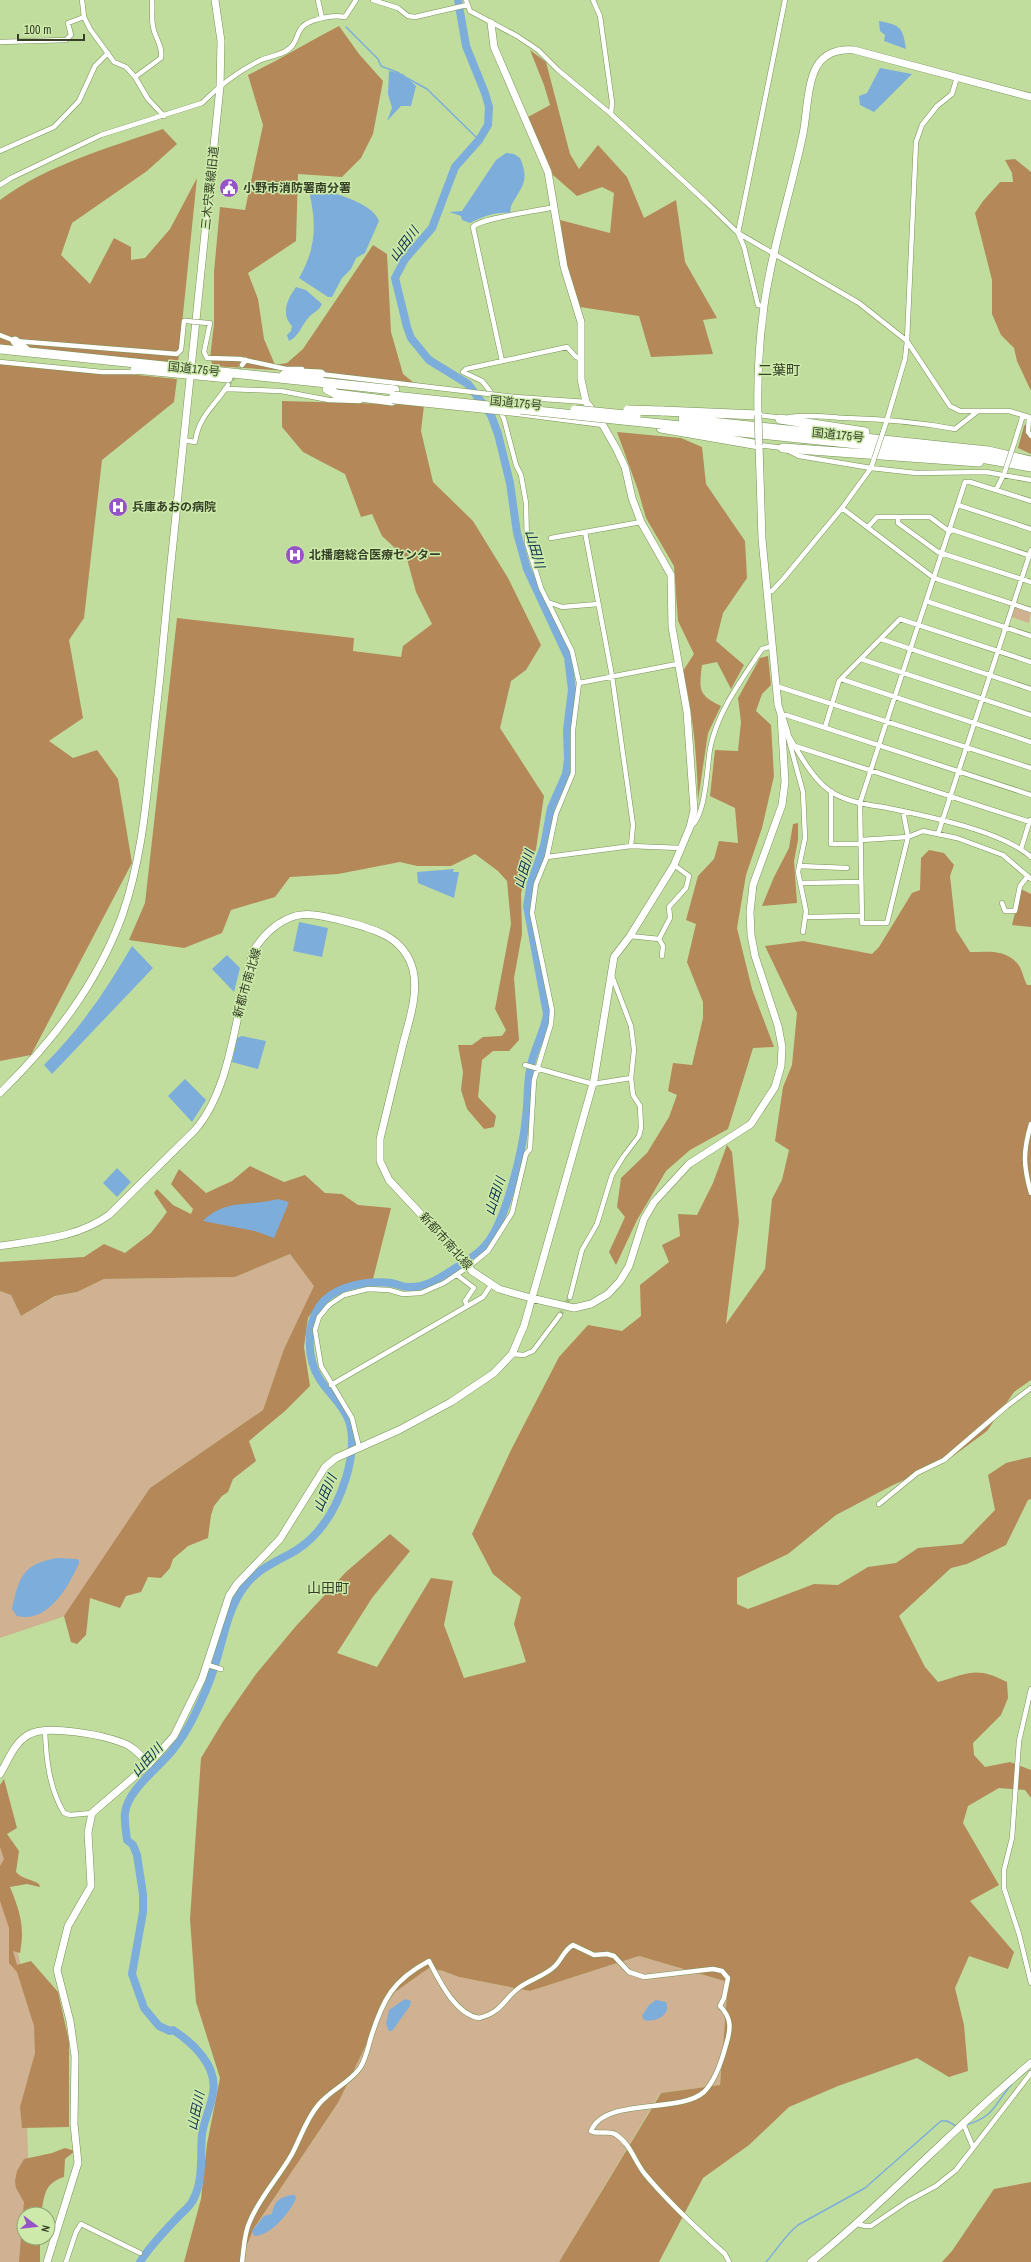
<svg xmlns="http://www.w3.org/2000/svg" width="1031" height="2262" viewBox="0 0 1031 2262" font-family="'Archivo Narrow','Noto Sans JP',sans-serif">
	<rect width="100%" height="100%" fill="#c0dd9e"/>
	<path fill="#d0b191" d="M1014,607L1031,612L1029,623L1011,617Z
		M290,1254L315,1286L284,1349L263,1410L150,1488L74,1613L0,1638V1291L11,1295L21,1316L56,1296L77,1292L104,1279L235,1277Z
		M0,1783L9,1860L1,1883L43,2058L27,2124L30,2214H24V2262H0Z
		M639,1956L728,1982L720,2085L660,2093L559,2262H240L254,2228L337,2105L385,2006L395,1992L429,1968L443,1971L459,1977L530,1991Z"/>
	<path fill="#b48858" d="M339,26L359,54L383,81L373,134L361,158L342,177L298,174L296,241L248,273L258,299L264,339L275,365L287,363L303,349L373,245L387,254L391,332L403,374L414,383L306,372L213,366L210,358L214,324V272L220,207L245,210L263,125L248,75C279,60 308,42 339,26Z
		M530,50L546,62L570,154L579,169L598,145L627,177L644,218L676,200L685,262L717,318L703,320L713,354L651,357L639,316L580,307L566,261L560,220L610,233L614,193L602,187L577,196L553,175L528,117L550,105L544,85Z
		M163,129L177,144L147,171L72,223L61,255L90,284L114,238L131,247V260L145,258L170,229L197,178L178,363L0,345V200C47,165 108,148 163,129Z
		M1015,159L1031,172V391L1017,361L1014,348L1001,335L992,314V280L975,213L983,201L1000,182H1013L1012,173L1005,160Z
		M0,361L177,379L174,402L102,460L84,618L69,640L83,718L49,741L73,758L97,750L118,779L132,863L31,1055L0,1061Z
		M282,401L424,405L421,431L433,482L473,521L508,578L541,645L526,670L511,681L500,728L544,796L536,849L521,893L522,934L514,978L519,1040L509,1051H493L482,1060L478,1097L496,1116L494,1127L484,1129L467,1109L461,1090L463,1072L458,1045H472L483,1037L502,1036L506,1030L495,1009L511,924L507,881L498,871L475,854L451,866H417L400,862L338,874L290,877L275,897L231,910L222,933L184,948L129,940L145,903L177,618L354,638L353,651L401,657L403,646L432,624L416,592L407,559L382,536L372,514L361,517L345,474L303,452L282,427Z
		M1031,420V454L1018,448L1024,426Z
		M617,432L681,438L702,447L706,484L745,541L747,578L723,613L716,641L744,665L731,689L717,662L702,665C699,690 698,695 721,706L708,733L698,800C697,755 693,714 683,671L694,654L678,621L674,566L646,518L638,490Z
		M768,656L771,685L762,694L756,711L771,725L774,776L762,828L746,875L737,928L752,989L774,1047L753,1048L728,1129L690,1150L666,1171L637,1220L616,1265L609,1252L625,1217L617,1207L621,1178L647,1153L669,1117L677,1095L668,1091L673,1063L692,1065L703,1018V1002L687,962L696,924L686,920L698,876L714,859L719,841L738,843L735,808L710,796L715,750L738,751L741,722L738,698L760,658Z
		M798,823V840L794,861L797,903L762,906L774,877L789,848L793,824Z
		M929,850L944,853L954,865L950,876L956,930L970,952C986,952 1004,949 1016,962C1022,967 1023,978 1027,985H1031V1380L1014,1392L987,1431L945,1462L893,1485L836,1515L788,1554L737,1578V1604L748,1609L814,1584L838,1585L868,1567L896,1563L918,1548L962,1544L995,1510L988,1475L1006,1463L1031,1457V1499L1028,1500L1006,1545L967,1564L951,1568L899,1616L925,1667L938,1682C969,1673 977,1666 1007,1682L1008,1698L1001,1715L973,1743L974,1755L985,1767L1010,1762L1031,1770V1798L1025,1790L999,1788L968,1806L963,1823L999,1885L970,1901L1014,1952L1008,1969L969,1956L955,1988L964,2025L968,2071L949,2077L917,2058L838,2086L789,2107L749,2145L703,2178L659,2262H559L661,2093L720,2085L728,1982L639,1956L530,1991L459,1977L443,1971L429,1968L395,1992L385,2006L338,2103L254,2228L240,2262H184L201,2199L207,2144L220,2078L196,2002L190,1919L201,1758L224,1720L256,1674L296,1626L346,1572L390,1534L410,1551L372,1598L337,1653L377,1667L431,1578L453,1581L444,1625L464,1678L526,1662L514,1624L521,1597L493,1574L472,1534L511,1450L559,1357L588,1325L622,1331L641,1316L640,1285L669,1262L662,1245L680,1236L678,1214L697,1215L713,1183L727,1145L732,1152L739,1222L726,1324L765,1269L772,1199L782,1180L789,1150L775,1141L783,1087L792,1065L797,1013L765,946L803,941L872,954L879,947L912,893L920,890L921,858Z
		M1021,889L1031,894V927L1012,925Z
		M250,1166L284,1182L305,1175L325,1193L342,1194L358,1205L391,1208L373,1279L323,1297L308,1318L304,1347L310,1386L285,1411L249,1441L256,1461L233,1479L228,1492L222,1496L214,1506L211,1515L208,1538L188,1546L173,1559L170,1568L161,1578L148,1577L141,1592L126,1596L120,1608L90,1598L86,1635L77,1644L71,1642L64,1616L150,1488L263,1410L284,1349L314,1286L290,1254L235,1277L104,1279L77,1292L55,1296L21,1316L11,1295L0,1291V1262L84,1257L104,1244L125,1253L151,1233L167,1212L154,1193L157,1189L173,1205L191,1214L193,1209L171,1184L179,1169L206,1193L232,1181Z
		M4,1779L17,1828L7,1834L19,1851L16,1872C22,1879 31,1879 39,1884L40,1887L27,1884L10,1887C20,1912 25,1926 20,1953L13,1951L17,1965L31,1961L58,1992L69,2041V2127L22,2128L20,2107L35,2053L34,2026L17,1972L9,1963V1928L0,1901V1866L4,1859L0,1847V1785Z
		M65,2148L75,2151L65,2159L64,2177C43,2184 45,2196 41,2214H24V2238H40V2262H19L24,2202L16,2188L15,2181L17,2171L24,2159L52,2153Z
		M1031,2182V2262H942L952,2251L994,2189Z"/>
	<path fill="#7daddb" d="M879,21C900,25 903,27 906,49L884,41L885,35L880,31Z
		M880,68L912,74L874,112L860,105L859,96L867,93Z
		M389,71L403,74L416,86L411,106H401L387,121L392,108L388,94Z
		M506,153L514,154L520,158C530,181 522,186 512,204C510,207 511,210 510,213C495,212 484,216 470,223L462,220L461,216L449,212L462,211L496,160Z
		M308,186C326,191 372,201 379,221L365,253L356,258L351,269L342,278L332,297H328L299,278C318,245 316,221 308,186Z
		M296,287L306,290L322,304C319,311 314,312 309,317C302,324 299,337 289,341L287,335L291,331L292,326C280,314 288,298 296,287Z
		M454,869L453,872H459L454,898L418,883L417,872Z
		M299,922L328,928L322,957L293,951Z
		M132,946L153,968L52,1074L44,1065C80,1029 107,989 132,946Z
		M227,955L240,968L234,992L212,969Z
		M242,1036L266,1041L258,1069L232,1062L237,1038Z
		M185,1079L206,1100L192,1122L168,1096Z
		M117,1168L131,1182L117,1197L103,1183Z
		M278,1199L289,1202L274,1238L255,1231L203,1221C226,1198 250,1207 278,1199Z
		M57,1558L76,1559L79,1560V1563C69,1586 48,1624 17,1616L12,1609C19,1578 22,1564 57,1558Z
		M405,1999L411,2001L410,2006L392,2031H389L386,2024L389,2010Z
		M656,2000L666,2002C672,2015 655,2023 644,2020L642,2016L649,2005Z
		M291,2195H295L296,2199C289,2213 271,2236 254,2236L252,2231L264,2216L272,2214C275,2201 277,2199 291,2195Z"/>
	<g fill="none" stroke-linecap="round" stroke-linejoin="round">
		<path stroke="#7daddb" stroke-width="1.5" d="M346,27L378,59L381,66L399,73
			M407,78L427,89L479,140
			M966,2125C996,2116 994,2104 1012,2084
			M766,2262C777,2250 785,2235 798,2225L865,2188L941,2121H947L956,2126"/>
		<path stroke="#7daddb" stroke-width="8" d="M140,2262C150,2246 164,2232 177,2218C182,2212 190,2207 193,2200C204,2180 200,2156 202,2134C204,2120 211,2107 213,2093C218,2066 193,2043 173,2030L170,2031L159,2026L144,2008L132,1974L143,1912V1894L137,1855L133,1845L127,1840C126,1831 124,1821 125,1813C127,1791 158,1768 172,1751C179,1742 187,1730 192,1720C200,1704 208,1687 213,1671C223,1644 226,1611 244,1587C257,1569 276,1562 295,1551C321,1535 337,1507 346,1478C351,1461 355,1439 349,1421C343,1404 328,1393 319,1378C307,1358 306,1327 319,1307C333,1286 367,1280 391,1283C398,1284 404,1288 411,1287C428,1287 441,1277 454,1269C464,1263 477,1255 484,1247C506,1224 523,1149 526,1117C528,1102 527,1085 530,1070C533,1050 544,1034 547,1014L527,906L531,882L544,846L551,808L566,774L568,760L567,730L572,690L568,657L527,569L517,533L510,483L498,434L491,415L468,384L429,360L411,338L407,327L395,278L405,259L432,228L455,167L479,140L488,125L489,107L485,93L466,46L458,0"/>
		<path stroke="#a4be86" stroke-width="4.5" stroke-dasharray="4.5 2" stroke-linecap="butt" d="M228,385L242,365
			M560,1315L570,1297"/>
		<g stroke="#789256" stroke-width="5.5">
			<path id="street" d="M82,0L84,17L90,29L114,62L126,67L135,77L148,99L164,116
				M318,0L322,18
				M373,0L398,8L408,16L415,17L467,5
				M466,0L470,11L517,36L538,50L558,70L611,114L706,202L738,233L859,303L907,341L950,406L960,411H1009L1029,417L1028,432L1031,436
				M593,0L600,16L612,102L611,114
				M0,42L66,40L71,35L68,23L84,17
				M135,77L161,58C163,45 154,37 153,26C151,18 153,9 152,0
				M0,151L54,127L79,101L95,66L108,53
				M0,185L11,178L101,135L202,103C218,87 240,70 261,60C270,56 285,55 292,46C298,39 297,29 306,24C316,18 334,15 345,17L356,0
				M764,306L758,305L744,247L738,233L785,0
				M208,323H210L204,352L207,358L240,359L286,369H302
				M0,335L15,341L177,354L181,350L184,321H186
				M502,361L473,227C480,218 539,211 554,207
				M0,362L102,372H137
				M242,365L246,360
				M463,372L482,381L490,391L504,419L516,465L521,475L526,503L527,543L541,588L572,651L579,683L573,730V773L556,814L547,857L631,846L681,848
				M463,372L466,369L567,347L576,357L581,359
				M320,374L396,383
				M225,389L281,391L329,400L360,401
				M515,397L586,402
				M518,414L603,425
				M758,415L782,418
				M789,417C808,414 826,417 845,418C882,419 918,422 955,429L978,411
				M886,423L905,359L907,341L916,142L922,125L937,106L952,94L957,77
				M183,440L195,442C199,415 215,406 228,385
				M1014,444L1023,415
				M759,445L783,448L799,456L871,468L916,473L986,472L1031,480
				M996,490L1004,474
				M958,505L1031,529
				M842,508L934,578L1031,610
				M898,517V523L938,552L1031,582
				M868,527L877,517H930L950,532
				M950,529L1031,556
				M551,538L585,532
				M767,592L772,591L784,578L842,508L871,468L874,459
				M926,601L1031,636
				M548,602L562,607L598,604
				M881,639L1031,689
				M861,659L1031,715
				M841,679L1031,742
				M579,683L677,664
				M776,686L1031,768
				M781,715H786L1031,795
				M825,727L839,681L900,619L1031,662
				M787,733C799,753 814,783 835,794C851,803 871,805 888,808C927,816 1002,831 1031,857
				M788,737L803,792L805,838L798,872L806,911L803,932
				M795,746L1030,822
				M831,791V844H861
				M903,811L908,837L887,923H862L860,803L965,482H970L1031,501
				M690,827C706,817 707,767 710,749C717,712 742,679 762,649L772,646
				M938,834L1031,550
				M861,840L908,837L923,831L957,838L1003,855L1031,879
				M631,846L633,825L612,676L585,532L641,522
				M1021,849L1030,820
				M799,866L847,868
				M800,883L861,882
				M1002,903L1005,911H1015L1020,886L1028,876
				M806,917L862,916
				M630,936L659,939
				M662,956L663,946L659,939L670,918L669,907L686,888L689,876L674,865
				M525,1065L593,1084L631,1078
				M1031,1124C1023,1151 1023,1165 1031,1193
				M457,1275L474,1288L465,1301L467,1305
				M570,1297L582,1250L597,1224L612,1175L623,1157L639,1136L641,1128L640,1106L633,1095L631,1078L634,1050L631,1026L612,976
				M512,1354L524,1355L533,1351L560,1315
				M331,1385L483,1297L491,1285
				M359,1447L352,1418L321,1366L315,1330L319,1317L329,1305L344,1295L368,1289L389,1290L403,1294L421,1293L444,1283L471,1265L488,1251L512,1213L526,1154L530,1149L534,1080L551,1024L552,1010L532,913L536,884L547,857
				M879,1504L917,1473L944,1460L1007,1406L1031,1388
				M208,1665L221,1669
				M1031,1689L1019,1741L1012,1838L1004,1870V1888L1019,1934L1031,1983
				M45,1730C46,1758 49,1788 64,1813L70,1815L92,1813
				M963,2123L973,2147
				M858,2224L865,2226H871L908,2201L936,2186L956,2170L1031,2073
				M66,2262L76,2232L81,2224L140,2253
				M242,2262C244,2248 244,2233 250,2221C260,2197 279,2177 292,2154C301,2137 306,2119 319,2104C331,2090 349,2083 360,2068C366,2059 368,2047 371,2037C383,1999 393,1980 429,1961C439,1980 455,2014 479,2018C503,2012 503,1999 520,1987C531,1979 545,1976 555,1966C562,1959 564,1950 573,1945L594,1955L607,1954L614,1956L629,1972L644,1977L713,1969L722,1971L728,1978L724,1998L720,2006C732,2018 731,2029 726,2045C722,2060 715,2081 704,2092C679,2114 604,2097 591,2131C598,2135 607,2130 615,2134C630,2143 634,2160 644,2173C668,2202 697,2229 725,2254L729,2262"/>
		</g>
		<g stroke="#789256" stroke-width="8">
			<path id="secondary" d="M758,415C757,379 759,342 764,306C772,248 791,191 803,134C807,114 807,83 817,66C825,53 839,49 854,50L1031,97
				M759,445L762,539L778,705L787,733
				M0,1093C53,1041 96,986 122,916C139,867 145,817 150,766C157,708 163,650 168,592C185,423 204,255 220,87L221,41L215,0
				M0,1246C38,1240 77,1238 109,1215L195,1130C234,1085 235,1006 254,950C264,934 276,922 295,916C310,912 326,917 340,920C371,928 404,935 413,970C419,995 408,1023 402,1048C395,1078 387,1109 380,1139V1161L389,1180L459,1255
				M472,1271L499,1289L531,1298L574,1308L591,1304L608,1294L620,1281L629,1266L644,1219L654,1202L689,1164L751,1124L775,1087L781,1066L782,1047L778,1026L755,956L751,935L750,912L753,885L782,805L785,782L781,715
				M0,1774C8,1761 14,1743 28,1735C46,1724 103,1735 123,1743C133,1746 142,1757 149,1764
				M47,2262L78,2163L74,2124L75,2056L70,2021L57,1970L68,1926L91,1886L88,1832L92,1813L149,1764L174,1736L202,1679L229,1596L237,1584L280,1539L325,1467L336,1458L399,1430L451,1402L494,1373L512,1354L524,1326L594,1080L614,957L630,936L674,865L690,827L694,810L687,712L672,627L671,575L641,522L632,498L625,467L616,448L600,420L586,402L581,379V322L564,267L548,172L494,47L491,23
				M811,2262C888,2200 955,2126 1031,2063"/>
		</g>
		<g stroke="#789256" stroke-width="10">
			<path id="highway" d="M15,341L28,352
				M0,349L395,390
				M135,369L228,378
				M284,375L300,373L321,374
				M327,389L336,394L392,401
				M662,411L758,415
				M683,419L988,451L1031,461
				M780,419L865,432
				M661,424L964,455L1031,467
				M661,428L759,445
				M783,448L979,462"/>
		</g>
		<use href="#street" stroke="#fff" stroke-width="4.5"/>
		<use href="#secondary" stroke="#fff" stroke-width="7"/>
		<use href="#highway" stroke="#fff" stroke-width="9"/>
		<g stroke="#789256" stroke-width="5.5" stroke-linecap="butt">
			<path id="street-bridge" d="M186,321L208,323
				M396,383L515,397
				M392,401L518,414
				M874,459L886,423
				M1005,471L1014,444"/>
		</g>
		<g stroke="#789256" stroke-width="8" stroke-linecap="butt">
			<path id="secondary-bridge" d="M758,415L759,445
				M459,1255L472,1271"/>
		</g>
		<g stroke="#789256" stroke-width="10" stroke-linecap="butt">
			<path id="highway-bridge" d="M394,396L661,424
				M575,410L636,416
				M628,410L662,411"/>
		</g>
		<use href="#street-bridge" stroke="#fff" stroke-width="4.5"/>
		<use href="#secondary-bridge" stroke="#fff" stroke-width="7"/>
		<use href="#highway-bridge" stroke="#fff" stroke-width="9"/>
	</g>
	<defs>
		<g id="civic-disc" transform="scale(1)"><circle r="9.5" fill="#9653c7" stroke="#cdeaab"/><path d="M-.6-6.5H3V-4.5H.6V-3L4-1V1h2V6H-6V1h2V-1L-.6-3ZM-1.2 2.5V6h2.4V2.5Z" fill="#fff"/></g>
		<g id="hospital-disc" transform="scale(1)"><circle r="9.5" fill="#9653c7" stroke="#cdeaab"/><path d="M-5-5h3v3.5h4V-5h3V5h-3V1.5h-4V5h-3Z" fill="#fff"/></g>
	</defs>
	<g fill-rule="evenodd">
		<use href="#civic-disc" x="229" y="188"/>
		<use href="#hospital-disc" x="118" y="507"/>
		<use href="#hospital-disc" x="295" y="555"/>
	</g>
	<g text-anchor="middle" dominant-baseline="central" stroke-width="3" stroke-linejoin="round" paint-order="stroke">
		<g font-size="12" fill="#354027" stroke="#cdeaab">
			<text transform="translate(210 188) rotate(-84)">三木宍粟線旧道</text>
			<text transform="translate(194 369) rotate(6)">国道175号</text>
			<text transform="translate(516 403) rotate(6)">国道175号</text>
			<text transform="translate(838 435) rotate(6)">国道175号</text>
			<text transform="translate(247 983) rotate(-74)">新都市南北線</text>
			<text transform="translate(446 1241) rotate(48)">新都市南北線</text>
		</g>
		<g font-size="12" font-weight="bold" fill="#354027" stroke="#cdeaab" text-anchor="start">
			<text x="243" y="188">小野市消防署南分署</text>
			<text x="132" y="507">兵庫あおの病院</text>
			<text x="309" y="555">北播磨総合医療センター</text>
		</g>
		<g font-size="13" font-style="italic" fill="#0a2e4d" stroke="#cdeaab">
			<text transform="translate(404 244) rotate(-53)">山田川</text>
			<text transform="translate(535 549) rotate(74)">山田川</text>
			<text transform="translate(524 869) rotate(-73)">山田川</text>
			<text transform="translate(495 1196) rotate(-72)">山田川</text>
			<text transform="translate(325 1493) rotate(-67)">山田川</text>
			<text transform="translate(147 1760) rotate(-48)">山田川</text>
			<text transform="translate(196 2111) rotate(-78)">山田川</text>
		</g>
		<g font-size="14" fill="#354027" stroke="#cdeaab">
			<text x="779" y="370">二葉町</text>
			<text x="328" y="1588">山田町</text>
		</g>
	</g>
	<g transform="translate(36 2226) rotate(105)"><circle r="19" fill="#cdeaab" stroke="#90a676"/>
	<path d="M0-3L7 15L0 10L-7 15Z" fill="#9653c7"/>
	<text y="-6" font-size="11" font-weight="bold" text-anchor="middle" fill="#354027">N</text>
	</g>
	<path d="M18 34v6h66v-6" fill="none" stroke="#354027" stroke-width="2"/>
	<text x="24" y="34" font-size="12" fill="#354027" stroke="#cdeaab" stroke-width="3" paint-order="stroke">100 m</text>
</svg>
